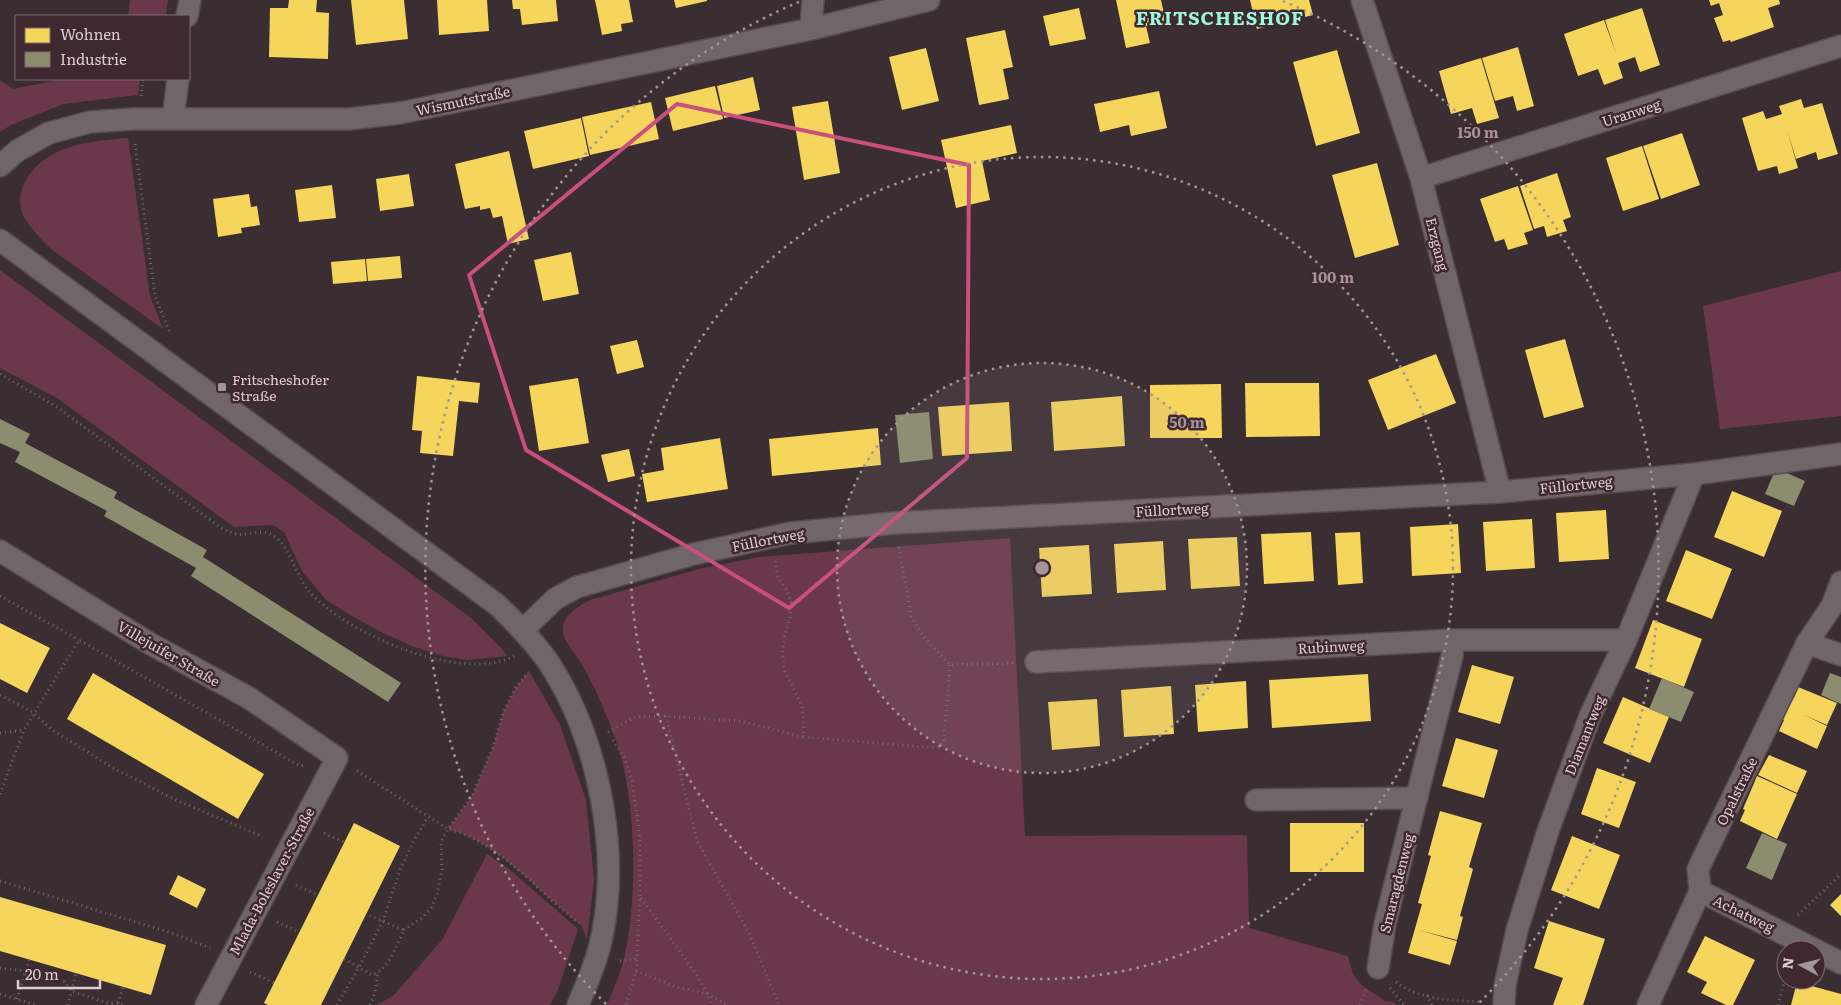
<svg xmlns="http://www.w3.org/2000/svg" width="1841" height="1005" viewBox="0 0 1841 1005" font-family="Literata,serif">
	<rect width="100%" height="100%" fill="#3a2e32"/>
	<path fill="#6b384b" d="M130,0H168L166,16H128Z
		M64,79H140L138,95L63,104L11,125L0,132V80L13,89Z
		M128,138L150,296L163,329L51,249C41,239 31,229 24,217C18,205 19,195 24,184C42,145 91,141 128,138Z
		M0,270L471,618L503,650L507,656L467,660L443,656L414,647L383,633L352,616L326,600L302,571L284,532L273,525L234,527L57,398L0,368Z
		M1841,271V416L1720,429L1703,306Z
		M1010,538L1025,836L1247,835L1249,928L1348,956L1353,974L1363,986L1385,1001L1394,1002L1396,1005H607C612,992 618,979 622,966C637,912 636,828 625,774C621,750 611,727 602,705C596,690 588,675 580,661C576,654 563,640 563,632C561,616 578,606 590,600L699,569L759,557Z
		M529,671L560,725L586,800L594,880L587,939L581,925C537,892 502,844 448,829L472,796L493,747L503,713L516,687Z
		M487,854L509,869L578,929L558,990L550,1005H377L393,996L442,940Z"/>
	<path fill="#f6d55c" d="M289,0H317L316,12L329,13L328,59L269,57L270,8H288Z
		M351,0H404L408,39L356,45Z
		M437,0H487L489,31L439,35Z
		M512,0H556L558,21L522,25L520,9H513Z
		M595,0H629L633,22L621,24L622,31L602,35Z
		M674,0H707V1L676,8Z
		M1116,0H1161L1166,22L1146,26L1150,43L1126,48Z
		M1250,0H1309L1313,15L1257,29Z
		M1709,0H1779L1780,4L1768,8L1774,27L1731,42L1730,40L1723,42L1714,18L1723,15L1719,3L1711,6Z
		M1079,8L1086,39L1050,46L1043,16Z
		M1642,8L1660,65L1640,72L1635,57L1618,63L1623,78L1604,85L1598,69L1578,76L1564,34L1604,20L1617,56L1605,20Z
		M1005,30L1013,67L1003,69L1009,99L979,105L966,38Z
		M1518,47L1534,106L1517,111L1513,96L1495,101L1482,58Z
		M926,48L939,101L902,110L889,57Z
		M1337,50L1360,133L1316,146L1293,62Z
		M1481,58L1499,118L1477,124L1472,108L1451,114L1439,71Z
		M753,77L760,110L724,118L717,86Z
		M715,86L723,119L673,131L665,98Z
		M1159,91L1167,128L1131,136L1129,125L1100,132L1094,104Z
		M1801,99L1804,108L1822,103L1838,154L1818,160L1816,152L1796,159L1787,130L1798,168L1779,174L1777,166L1758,171L1742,118L1763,111L1766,119L1782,114L1779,106Z
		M828,101L840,173L804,180L792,107Z
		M651,102L659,139L590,155L582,117Z
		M581,118L589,156L533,169L524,131Z
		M1011,125L1017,153L982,161L990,200L956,208L941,140Z
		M1682,133L1700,185L1661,199L1643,146Z
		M1642,146L1659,199L1623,211L1606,158Z
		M509,151L529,239L508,244L502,216L493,218L490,208L480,210V206L465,209L455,164Z
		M1377,163L1399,245L1355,258L1332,175Z
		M1557,173L1571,217L1563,220L1567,231L1547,237L1544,226L1534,229L1520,186Z
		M409,174L414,206L380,211L376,179Z
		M332,185L336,218L299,222L295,190Z
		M1518,186L1533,230L1524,233L1528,244L1508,250L1504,239L1495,242L1480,199Z
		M249,194L251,207L257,206L260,225L241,228L242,233L218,237L213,199Z
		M571,252L579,294L543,301L534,260Z
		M400,256L402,278L368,281L366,259Z
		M365,259L367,281L333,284L331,262Z
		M1565,339L1584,407L1544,418L1525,350Z
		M637,340L644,367L617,374L610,346Z
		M1436,354L1456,403L1388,430L1368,380Z
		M417,376L480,383L478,403L459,401L453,456L420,453L422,431L412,430Z
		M578,378L589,443L539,451L529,386Z
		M1245,383H1319L1320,436L1246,437Z
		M1221,384L1222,438H1150V385Z
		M1122,396L1125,446L1054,451L1051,402Z
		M1009,402L1012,451L942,456L938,407Z
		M878,428L881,465L772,476L769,439Z
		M720,438L728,489L647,502L642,474L664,470L661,448Z
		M629,449L635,476L608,482L601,455Z
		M1732,491L1782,511L1764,557L1714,537Z
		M1606,510L1609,559L1559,562L1556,513Z
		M1532,519L1535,568L1486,571L1483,522Z
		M1458,524L1461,573L1412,576L1410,527Z
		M1311,532L1314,581L1264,584L1261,534Z
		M1360,532L1363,583L1338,585L1335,533Z
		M1237,537L1240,586L1191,589L1188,539Z
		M1163,541L1166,590L1117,593L1114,544Z
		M1089,545L1092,594L1042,597L1039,548Z
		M1686,550L1732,569L1712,619L1666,601Z
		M1653,620L1702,639L1684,687L1635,668Z
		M0,623L50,648L27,693L0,679Z
		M1472,665L1514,677L1500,724L1458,712Z
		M93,673L264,774L238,819L67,719Z
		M1368,674L1371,721L1272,728L1269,680Z
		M1246,681L1248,728L1198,732L1195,685Z
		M1171,686L1174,734L1124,737L1121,690Z
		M1798,687L1837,703L1827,725L1804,715L1827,726L1817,749L1779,731L1784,720L1782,719L1791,698H1794Z
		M1623,697L1669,717L1650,763L1603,743Z
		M1097,699L1100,746L1052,750L1048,702Z
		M1456,738L1498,750L1484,798L1442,786Z
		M1769,755L1807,771L1797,793L1758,775Z
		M1597,768L1636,782L1619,828L1581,814Z
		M1757,776L1797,794L1777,839L1740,821L1745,810L1743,809Z
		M1440,811L1482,823L1469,867L1473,869L1460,916L1463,917L1457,940L1418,930L1457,941L1450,965L1408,953L1422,904L1418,903L1431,856L1428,855Z
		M354,823L400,846L321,1005H268L264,1003Z
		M1290,823H1364V872H1290Z
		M1572,836L1620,855L1599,909L1551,890Z
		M178,875L206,889L197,908L169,894Z
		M1841,894V916L1830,905Z
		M0,897L166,945L151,995L0,951Z
		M1549,921L1605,939L1583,1005H1553L1563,978L1534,968Z
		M1705,936L1755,960L1733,1005H1726L1701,993L1707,982L1687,972Z
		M1797,982L1841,994V1005H1791Z"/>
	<path fill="#8c8c6e" d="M929,412L933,459L900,463L895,415Z
		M0,419L30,434L25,443L117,492L114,498L207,550L203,557L401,683L388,702L191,576L196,568L104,516L107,511L15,462L20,452L0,443Z
		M1776,468L1805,481L1794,506L1765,494Z
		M1830,673L1841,677V704L1821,695Z
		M1662,678L1694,692L1681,722L1649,709Z
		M1762,833L1787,844L1772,880L1746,868Z"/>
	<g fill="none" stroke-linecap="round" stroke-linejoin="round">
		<g stroke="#564b4e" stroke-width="24">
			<path id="street" d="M1362,0L1421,178L1500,492
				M187,16L190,0
				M811,29L813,0
				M173,119L178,79
				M0,166L17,151L49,133L90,122L133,119H349L400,113L811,29L929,0
				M1421,178L1841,46
				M0,240L496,604C515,622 534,641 549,663C599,740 622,855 600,945C595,966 586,985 578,1005
				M0,551L149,643L249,698L337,758L206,1005
				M523,630L555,599L577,587L694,554L791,533L894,523L1500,492L1694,474L1841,454
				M1807,643L1841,655
				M1036,662L1453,640H1626
				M1256,800L1417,798
				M1700,891L1841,963
				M1378,968L1385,924L1452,656L1453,640
				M1504,1005L1505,985L1517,930L1548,831L1590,716L1626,640L1694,474
				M1648,1005L1700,891L1698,869L1807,643L1832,606L1841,582"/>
		</g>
		<path stroke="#73696c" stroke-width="3" stroke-dasharray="1 4" stroke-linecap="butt" d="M141,96L143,79
			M135,144L155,296L170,333
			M0,374L57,407L217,525C226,531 235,536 246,534C257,533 265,529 275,537C290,547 296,576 309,591C344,633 462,684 514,656
			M899,547L911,616L923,636L950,665L1013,663
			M775,561L778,578L787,590L791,603L790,618L785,634L782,654L785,671L802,706L804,720L803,737L937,748L944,742L950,665
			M0,596L79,640
			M0,695L34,713L51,729L113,768L174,799L259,835
			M666,716L697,841L750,935L779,1005
			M608,732L635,717L666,716L740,721L803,737
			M0,733L24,730
			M613,740L625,759L632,781L640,839V898L636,971L626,1005
			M357,771L448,829C502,843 536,891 579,923
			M0,794L24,730L79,640L300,766L305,765
			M324,833L344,842
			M0,881L172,933L210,948
			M296,885L318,895
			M641,898L697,975L713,1005
			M1798,915L1841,874
			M277,922L299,932
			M404,930L423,917L431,908L437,895L442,869L441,842L448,829L472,796L493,747L503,713L516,687L527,674
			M344,959L372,975C387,971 398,944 404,930L366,914
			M620,961L637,958
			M0,968L25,971L65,982L71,991L108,1003H118L125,1005
			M636,971L677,987L708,994L727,1005
			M250,972L274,983
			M1396,982C1419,1000 1452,1000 1480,1002
			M1390,988L1404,1005
			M0,994L36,1005
			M1427,995L1432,1005
			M17,999L29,960
			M118,1003L123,987
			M68,1005L76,973
			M337,1005L359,967L383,921L400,870L413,842L428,817
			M370,1005L375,993L378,973
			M1360,1005L1367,988
			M1778,1005L1786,975"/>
		<use href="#street" stroke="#706568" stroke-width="21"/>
	</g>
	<path fill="none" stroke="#ca4e7e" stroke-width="4" stroke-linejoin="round" d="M677,104L969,165L967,458L789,608L526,450L469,275Z"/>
	<circle cx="1042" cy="568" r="205" fill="#a49599" fill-opacity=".12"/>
	<g fill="none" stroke="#a49599" stroke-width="2.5" stroke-dasharray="2.5 5">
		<circle cx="1042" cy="568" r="205"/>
		<circle cx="1042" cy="568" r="411"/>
		<path d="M606 1004A616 616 0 0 1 801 1M1283 1A616 616 0 0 1 1478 1004"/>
	</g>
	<rect fill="#a49599" stroke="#402830" stroke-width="2" x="217" y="382" width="10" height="10" rx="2.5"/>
	<g text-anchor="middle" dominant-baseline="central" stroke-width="5" stroke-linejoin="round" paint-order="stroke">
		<g font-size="14" fill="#ddcdd1" stroke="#402830">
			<text transform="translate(463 100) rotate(-12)">Wismutstraße</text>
			<text transform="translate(1631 112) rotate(-18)">Uranweg</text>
			<text transform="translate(1438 244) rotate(76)">Erzgang</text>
			<text transform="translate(1576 484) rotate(-6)">Füllortweg</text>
			<text transform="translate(1172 509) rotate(-3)">Füllortweg</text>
			<text transform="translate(768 539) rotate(-11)">Füllortweg</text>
			<text transform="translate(1331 646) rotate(-3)">Rubinweg</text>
			<text transform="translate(169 653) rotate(30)">Villejuifer Straße</text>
			<text transform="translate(1584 735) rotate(-68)">Diamantweg</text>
			<text transform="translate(1736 791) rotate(-64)">Opalstraße</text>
			<text transform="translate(271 881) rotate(-62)">Mlada-Boleslaver-Straße</text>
			<text transform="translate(1396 883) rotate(-76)">Smaragdenweg</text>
			<text transform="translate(1744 913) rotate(26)">Achatweg</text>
		</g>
		<g font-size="14" fill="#ddcdd1" stroke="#402830" text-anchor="start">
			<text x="232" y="379">Fritscheshofer<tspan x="232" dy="16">Straße</tspan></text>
		</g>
		<g font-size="19" font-weight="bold" letter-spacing="1" fill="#9afade" stroke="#402830">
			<text x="1220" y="17">FRITSCHESHOF</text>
		</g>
	</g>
	<circle cx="1042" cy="568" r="8" fill="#a49599" stroke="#402830" stroke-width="2.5"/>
	<g font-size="15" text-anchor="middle" font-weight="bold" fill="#a49599" stroke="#402830" stroke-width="5" stroke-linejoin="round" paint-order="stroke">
		<text x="1478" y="138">150 m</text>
		<text x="1333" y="283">100 m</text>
		<text x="1187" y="428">50 m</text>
	</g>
	<rect x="15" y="15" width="175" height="65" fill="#402830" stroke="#7f6a70"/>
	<rect x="25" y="28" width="25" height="15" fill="#f6d55c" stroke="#7f6a70"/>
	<text x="60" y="40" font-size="15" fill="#ddcdd1">Wohnen</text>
	<rect x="25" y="52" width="25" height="15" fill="#8c8c6e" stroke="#7f6a70"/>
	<text x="60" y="65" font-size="15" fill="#ddcdd1">Industrie</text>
	<g transform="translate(1801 965) rotate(277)"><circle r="24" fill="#402830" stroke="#7f6a70"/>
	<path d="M0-4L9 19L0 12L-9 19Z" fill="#a49599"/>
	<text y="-8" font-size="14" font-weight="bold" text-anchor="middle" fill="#ddcdd1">N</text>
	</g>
	<path d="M18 980v8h82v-8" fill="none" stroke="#ddcdd1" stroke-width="2.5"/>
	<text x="25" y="980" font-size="15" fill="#ddcdd1" stroke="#402830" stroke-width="4" paint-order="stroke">20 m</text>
</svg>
